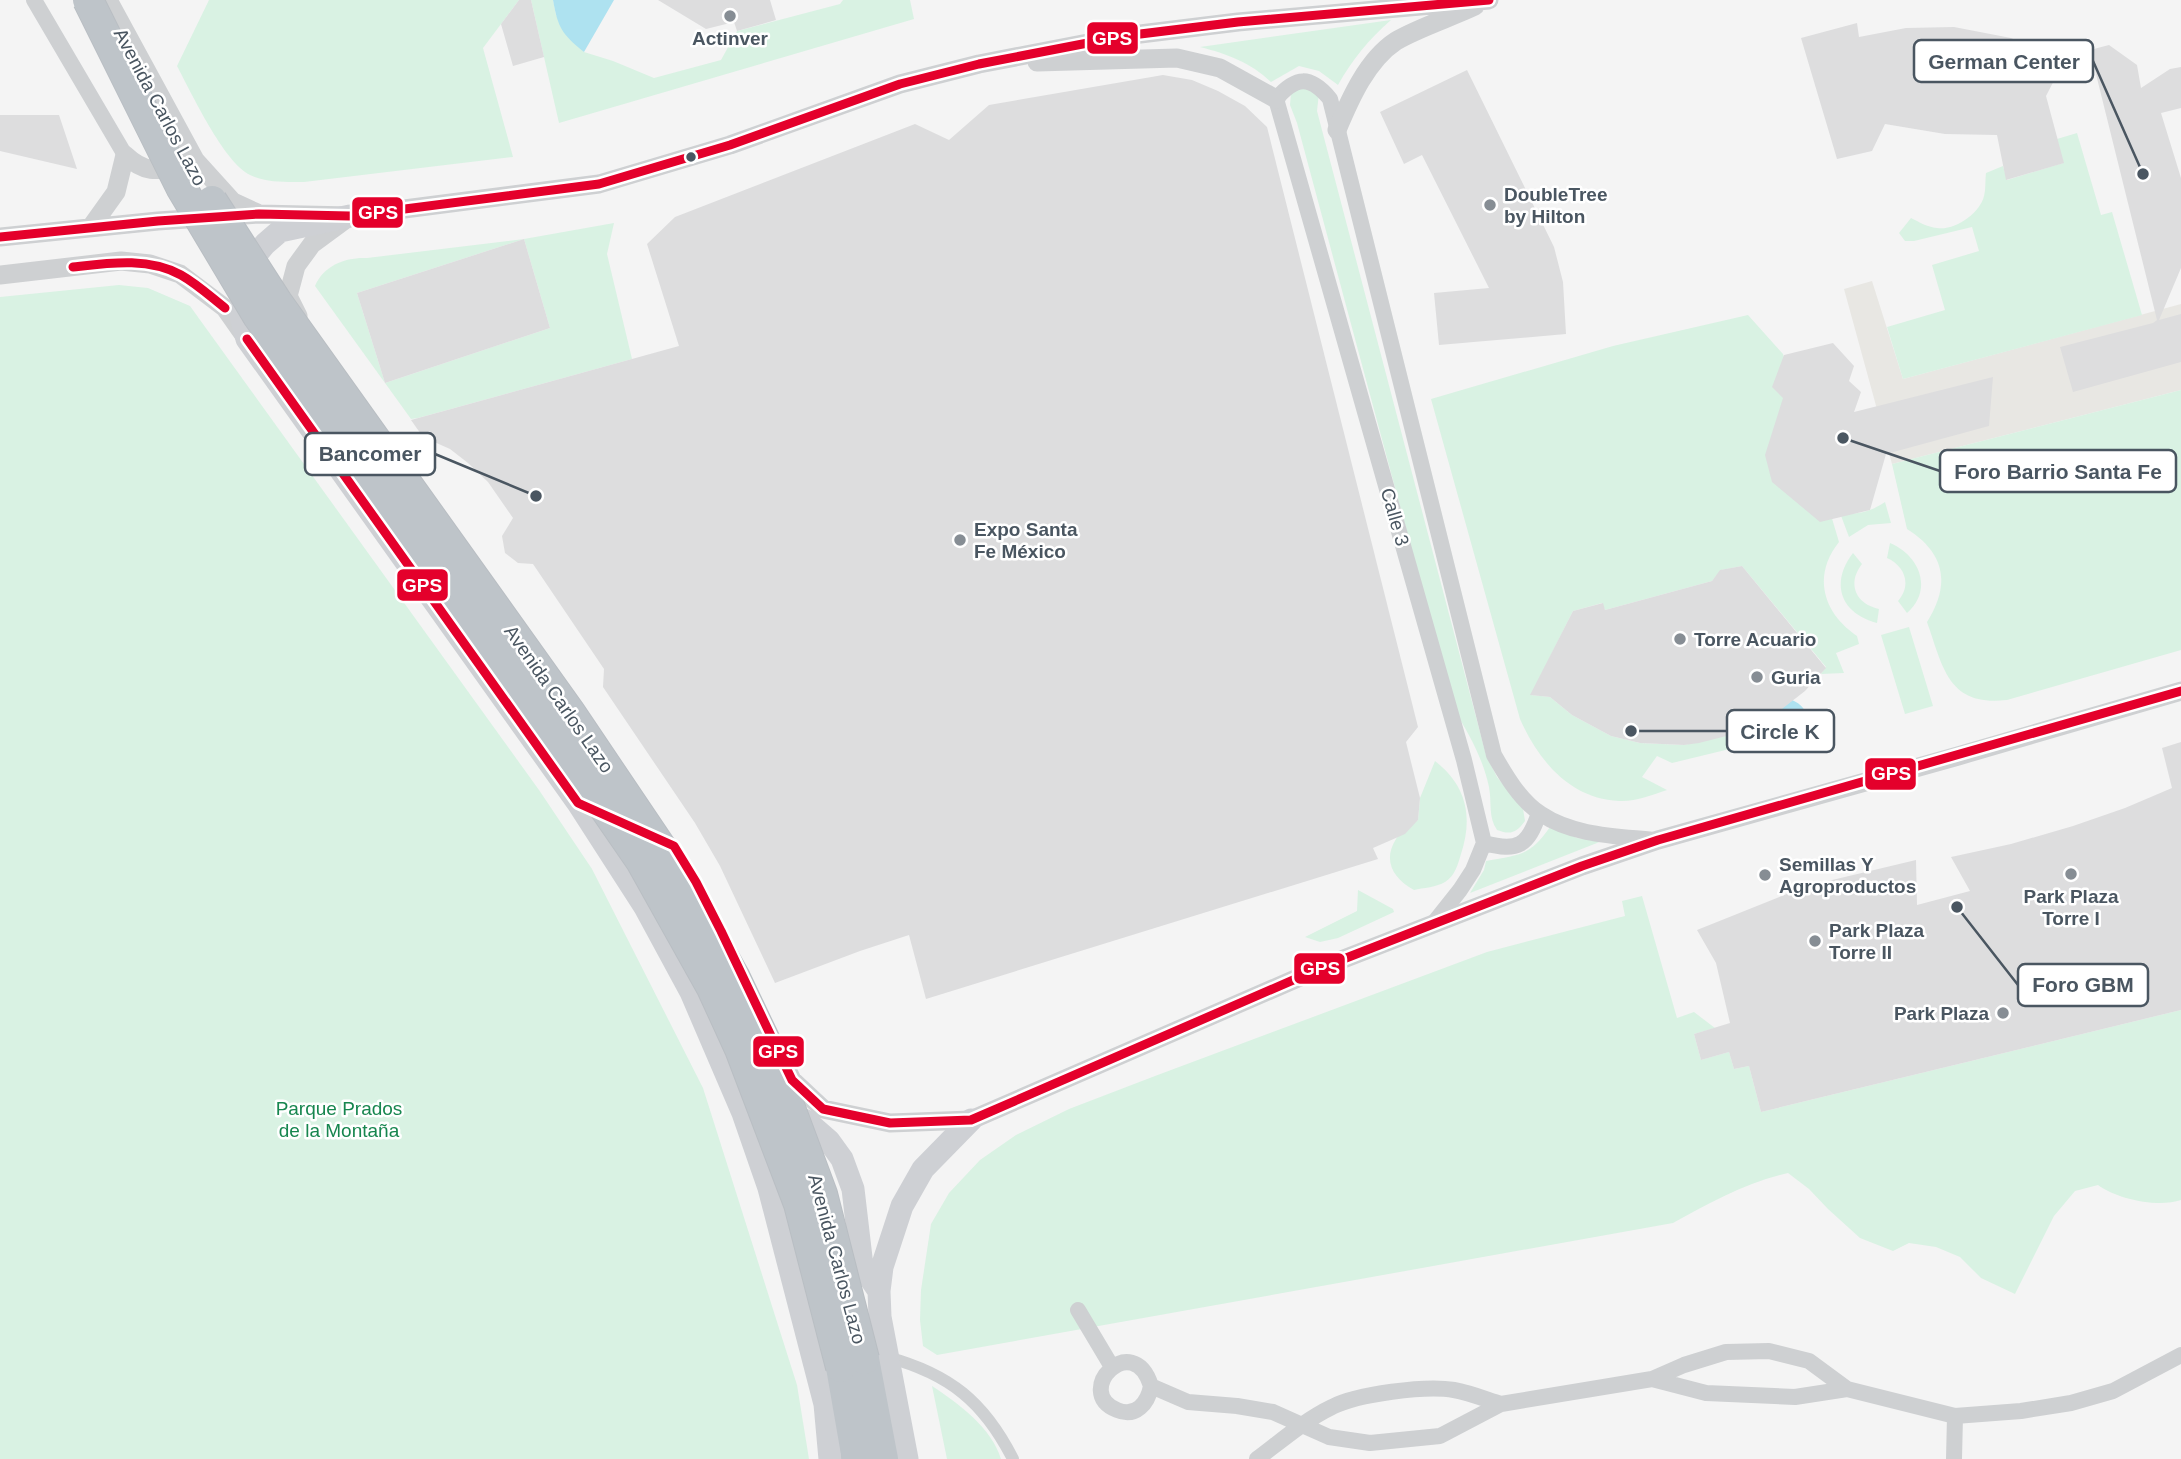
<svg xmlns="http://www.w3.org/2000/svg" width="2181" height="1459" viewBox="0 0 2181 1459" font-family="Arial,sans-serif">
	<rect width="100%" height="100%" fill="#f4f4f4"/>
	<path fill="#e8e7e3" d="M1872,281L1903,379L2181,304V390L1892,464L1844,289Z"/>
	<path fill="#d9f2e3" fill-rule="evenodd" d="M209,0H519L483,48L513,157L304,182C287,182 266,183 250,175C223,161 192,94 177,66Z
		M531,0H553L556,15L584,52L613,61L654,78L721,60L737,31L840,4L843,0H910L914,19L559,123Z
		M1391,20C1369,39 1352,60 1338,85L1319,71L1299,66L1271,82C1250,62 1227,54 1200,47Z
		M1302,85L1319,93L1317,111L1486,755L1497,777L1523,809L1525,821C1516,833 1511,835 1497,830C1488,817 1492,803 1489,787C1483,759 1470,736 1455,711L1297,123L1290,105L1291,93Z
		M2077,133L2101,215L2112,212L2142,315L1903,379L1887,327L1945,310L1932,265L1979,251L1972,227L1914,241H1905L1899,233L1911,218C1919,222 1927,227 1937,228C1955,231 1980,213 1984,196C1986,189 1985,180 1986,173L2003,166L2007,180L2063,163L2057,139Z
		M614,223L607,254L632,359L418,418L411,419L315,286C324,265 346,257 367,258L524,239ZM524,239L550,328L385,383L357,293Z
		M119,285L148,288L190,306L539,790L592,869L703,1088L797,1385L809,1459H0V297Z
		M1748,315L1783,354L1839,542C1812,576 1823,613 1857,636L1859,644L1836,653L1844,673L1821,674L1826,667L1742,566L1721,570L1712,581L1605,610L1602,603L1573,611L1531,695L1550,697L1572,715L1611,736L1640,743L1684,745L1742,732V746L1672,763L1657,756L1642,777L1667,790C1652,795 1635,802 1619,801C1570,799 1538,760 1520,719L1431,399L1613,346Z
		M2181,390V650L2007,700C1948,707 1943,667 1927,622C1951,584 1945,553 1907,529L1892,464Z
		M1885,502L1891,523L1868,525L1849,537L1840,513C1858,515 1870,512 1885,502Z
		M1890,543C1919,555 1934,589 1907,613L1898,601C1912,585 1905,566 1887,558Z
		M1853,553L1862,564C1847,583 1855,604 1879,609L1877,623C1840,613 1830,583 1853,553Z
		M1909,627L1933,706L1905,714L1881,635Z
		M1435,761C1467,786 1473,817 1461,854C1458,864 1455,876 1445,882C1437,887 1423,888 1414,890C1394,879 1382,861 1396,839C1401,831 1411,825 1418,820L1420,798Z
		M1550,827L1577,838L1602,841L1470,893L1484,870L1486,861C1520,854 1529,857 1550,827Z
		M1358,890L1393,909L1394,912L1338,938L1320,942L1305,937L1357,911Z
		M1642,896L1677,1018L1694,1012L1715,1028L1694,1034L1701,1060L1729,1052L1734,1069L1749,1066L1761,1112L2181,1010V1200C2158,1208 2117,1199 2098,1185L2075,1191L2054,1216L2015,1294L1981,1278L1960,1257L1936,1247L1909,1243L1893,1251L1860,1238L1828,1209L1809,1189L1788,1173C1747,1182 1709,1203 1673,1223L937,1355L923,1346L920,1320L921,1290L931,1224L949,1193L980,1160L1016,1135L1069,1109L1155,1076L1487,952L1625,916L1622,901Z
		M932,1386C958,1403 992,1428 1001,1459H947Z"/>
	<path fill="#aee2f0" d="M553,0H614L584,52C562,34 558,28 553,0Z
		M1792,700C1809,707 1812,724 1798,736C1781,743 1768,734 1768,715Z"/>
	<path fill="#ddddde" d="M519,0H531L544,57L513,66L501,24Z
		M658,0H770L776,20L737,31L734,22L706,29Z
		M1857,23L1859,37L1906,28L1954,27L2011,38L2058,58L2062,65L2046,96L2064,163L2006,180L1997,135L1945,134L1885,124L1872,151L1837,159L1801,38Z
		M2109,45L2137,65L2141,88L2170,69L2181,67V108L2161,113L2181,178V268L2159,320L2181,314V362L2073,392L2060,347L2153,323L2157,320L2090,50Z
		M1467,70L1554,247L1563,282L1566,334L1439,345L1434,293L1489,288L1422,155L1404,164L1380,112Z
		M1163,75L1192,80L1218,91L1245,106L1267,127L1418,727L1406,742L1420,798L1418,820L1405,834L1373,848L1378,859L926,999L909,935L860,951L775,983L720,866L695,823L603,687L604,669L533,564L518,563L505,553L502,536L513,518L488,482L468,463L450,449L423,437L411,420L679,346L647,244L675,217L915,124L949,140L989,105Z
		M0,115H59L77,169L0,151Z
		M524,239L550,328L385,383L357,293Z
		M1833,343L1854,366L1849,381L1861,392L1854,412L1993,377L1989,426L1886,454L1870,510L1820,522L1772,482L1765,455L1783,398L1772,387L1784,355Z
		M1742,566L1826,668L1805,691L1769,719L1742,732L1699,743L1684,745L1640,743L1611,736L1572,715L1550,697L1530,695L1573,611L1603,603L1605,610L1712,581L1720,570Z
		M2181,742V1010L1761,1112L1749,1066L1734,1069L1729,1052L1701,1060L1694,1034L1730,1023L1716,963L1697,930L1807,886L1916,860L1917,905L1970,891L1951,857L2011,844L2073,826L2125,808L2172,788L2162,748Z"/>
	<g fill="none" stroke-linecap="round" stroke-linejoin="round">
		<g stroke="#b9bec3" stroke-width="32">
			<path id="motorway" d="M864,1359L883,1459
				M841,1367L857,1459"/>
		</g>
		<path stroke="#ced0d2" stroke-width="12" d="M887,1357C950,1374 984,1402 1013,1459"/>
		<path stroke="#ced0d2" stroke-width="16" d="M34,0L125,155
			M1484,843C1518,852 1528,846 1539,813
			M1433,924L1460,890L1473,870L1484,843L1464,760L1276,99C1296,76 1310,75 1330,99L1494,755C1506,776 1520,800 1541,814C1574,836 1617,836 1655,840
			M1078,1310L1112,1367
			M1652,1379L1706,1393L1795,1397L1847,1389L1955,1416L2021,1411L2071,1403L2113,1391L2181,1355
			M1151,1386C1148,1403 1136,1418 1117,1410C1072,1392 1133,1328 1151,1386L1188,1402L1237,1406L1273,1412L1329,1437L1370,1443L1440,1436L1501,1404L1652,1379L1684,1365L1726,1352L1769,1351L1809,1361L1847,1389
			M1257,1459C1281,1441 1305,1420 1332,1407C1357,1394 1426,1385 1454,1390C1470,1393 1485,1399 1501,1404
			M1954,1459L1955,1416"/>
		<path stroke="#ced0d2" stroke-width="19" d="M108,0L195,160L233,202L257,213
			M1037,62L1177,58L1220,68L1276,99
			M1337,130C1350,99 1367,60 1396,41C1418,28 1452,17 1475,6
			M91,227L116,192L125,155C141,170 161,177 176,158
			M0,237L158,221L259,214L350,216L599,184L730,145L900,84L979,64L1124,36L1238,22L1489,0
			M0,275L121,261L150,264L180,274L225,308L244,335
			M298,316L288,296L296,266L312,244L346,219
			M785,1065L792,1080L823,1109L890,1123L971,1120L1323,967L1582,866L1658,840L1958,756L2181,691"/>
		<path stroke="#ced0d4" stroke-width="23" d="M350,216L280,231L265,244L255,256L240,313L247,339L578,803L645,907L691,992L743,1113L769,1188L825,1404L830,1459
			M786,1113L806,1121L829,1141L842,1159L853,1189L862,1266L879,1291
			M907,1459L880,1317L879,1291L882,1267L902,1206L923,1169L971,1120"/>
		<use href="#motorway" stroke="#bec4c9" stroke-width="30"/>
		<g stroke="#b9bec3" stroke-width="32" stroke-linecap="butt">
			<path id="motorway-bridge" d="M88,0L181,187L258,316L546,723L641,861L712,988L740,1049L799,1204L841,1367
				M212,201L277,302L569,711L664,852L734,976L765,1041L822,1194L864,1359"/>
		</g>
		<use href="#motorway-bridge" stroke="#bec4c9" stroke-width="30"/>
		<g stroke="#fff" stroke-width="14">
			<path id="bus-1" d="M0,237L158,221L259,214L350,216L599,184L730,145L900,84L979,64L1124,36L1238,22L1489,0
				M73,267C109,263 148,257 181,275C197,284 211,297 225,308
				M247,339L578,803L674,846L696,882L721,931L792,1080L823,1109L890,1123L971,1120L1323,967L1582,866L1658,840L2181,691"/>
		</g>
		<use href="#bus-1" stroke="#e4002b" stroke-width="9"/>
	</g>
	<g fill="#868d94" stroke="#fff" stroke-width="2.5">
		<circle cx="730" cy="16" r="7"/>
		<circle cx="1490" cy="205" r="7"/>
		<circle cx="960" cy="540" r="7"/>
		<circle cx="1680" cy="639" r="7"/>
		<circle cx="1757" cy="677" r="7"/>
		<circle cx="2071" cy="874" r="7"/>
		<circle cx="1765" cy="875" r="7"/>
		<circle cx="1815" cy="941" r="7"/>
		<circle cx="2003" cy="1013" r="7"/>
	</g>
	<circle fill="#4a5661" stroke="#fff" stroke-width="2.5" cx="691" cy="157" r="6"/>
	<g text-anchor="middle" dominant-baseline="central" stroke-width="5" stroke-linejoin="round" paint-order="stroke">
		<g font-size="19" font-weight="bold" fill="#4a5661" stroke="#fff" text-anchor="start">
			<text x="730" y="38" text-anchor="middle">Actinver</text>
			<text x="1504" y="194">DoubleTree<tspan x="1504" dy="22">by Hilton</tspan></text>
			<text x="974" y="529">Expo Santa<tspan x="974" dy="22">Fe México</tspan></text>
			<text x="1694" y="639">Torre Acuario</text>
			<text x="1771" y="677">Guria</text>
			<text x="1779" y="864">Semillas Y<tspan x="1779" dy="22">Agroproductos</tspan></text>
			<text x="2071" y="896" text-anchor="middle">Park Plaza<tspan x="2071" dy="22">Torre I</tspan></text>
			<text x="1829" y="930">Park Plaza<tspan x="1829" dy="22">Torre II</tspan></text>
			<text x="1989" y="1013" text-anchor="end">Park Plaza</text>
		</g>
		<g font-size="19" fill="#4a5661" stroke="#fff">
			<text transform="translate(160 107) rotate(62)">Avenida Carlos Lazo</text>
			<text transform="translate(1395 517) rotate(74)">Calle 3</text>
			<text transform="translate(559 699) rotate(55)">Avenida Carlos Lazo</text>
			<text transform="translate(837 1259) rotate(75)">Avenida Carlos Lazo</text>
		</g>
		<g font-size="19" fill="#17864f" stroke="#fff">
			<text x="339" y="1108">Parque Prados<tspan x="339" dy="22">de la Montaña</tspan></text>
		</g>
	</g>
	<path fill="none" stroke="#4a5661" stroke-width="2.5" d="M2143 174L2093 61M536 496L435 454M1843 438L1940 471M1631 731L1727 731M1957 907L2018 985"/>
	<g fill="#4a5661" stroke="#fff" stroke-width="2.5">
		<circle cx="2143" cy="174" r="7"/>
		<circle cx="536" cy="496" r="7"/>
		<circle cx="1843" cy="438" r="7"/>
		<circle cx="1631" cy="731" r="7"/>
		<circle cx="1957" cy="907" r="7"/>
	</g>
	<g fill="#fff" stroke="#4a5661" stroke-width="2.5">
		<rect x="1914" y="40" width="179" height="42" rx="7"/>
		<rect x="305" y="433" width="130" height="42" rx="7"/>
		<rect x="1940" y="450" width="236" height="42" rx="7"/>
		<rect x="1727" y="710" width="107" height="42" rx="7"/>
		<rect x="2018" y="964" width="130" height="42" rx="7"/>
	</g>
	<g font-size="21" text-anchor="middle" font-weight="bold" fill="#4a5661">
		<text x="2004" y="69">German Center</text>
		<text x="370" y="461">Bancomer</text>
		<text x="2058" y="479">Foro Barrio Santa Fe</text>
		<text x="1780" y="739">Circle K</text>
		<text x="2083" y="992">Foro GBM</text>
	</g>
	<g stroke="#fff" stroke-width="2.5">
		<rect x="1086" y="21" width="53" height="34" rx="7" fill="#e4002b"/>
		<rect x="351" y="196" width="53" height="33" rx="7" fill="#e4002b"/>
		<rect x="396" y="568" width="53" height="34" rx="7" fill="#e4002b"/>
		<rect x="1864" y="757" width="53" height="34" rx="7" fill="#e4002b"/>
		<rect x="1293" y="952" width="53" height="33" rx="7" fill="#e4002b"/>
		<rect x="752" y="1035" width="53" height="33" rx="7" fill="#e4002b"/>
	</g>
	<g font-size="19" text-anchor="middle" font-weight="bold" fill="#fff">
		<text x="1112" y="45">GPS</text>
		<text x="378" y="219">GPS</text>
		<text x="422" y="592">GPS</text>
		<text x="1891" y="780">GPS</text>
		<text x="1320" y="975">GPS</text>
		<text x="778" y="1058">GPS</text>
	</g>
</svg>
